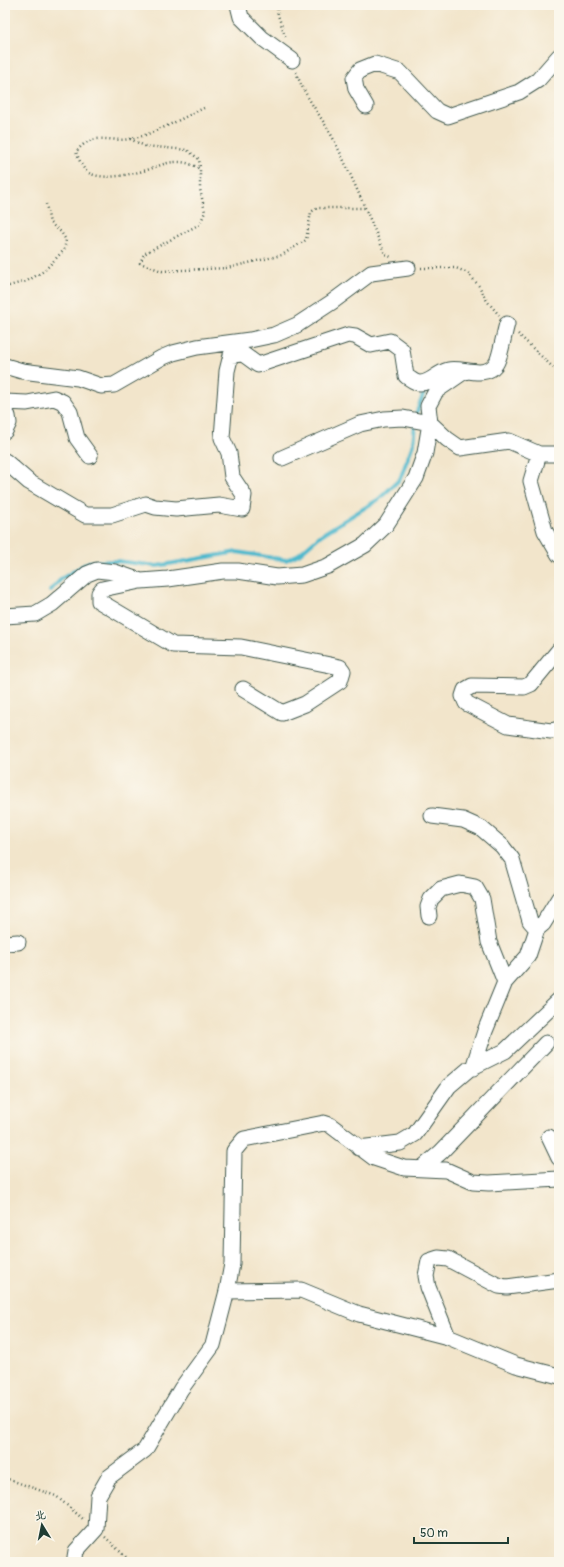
<svg xmlns="http://www.w3.org/2000/svg" width="564" height="1567" viewBox="0 0 564 1567" font-family="Pangolin,'LXGW WenKai TC',sans-serif">
	<rect width="100%" height="100%" fill="#fbf7ec"/>
	<filter id="ink" filterUnits="userSpaceOnUse"><feTurbulence type="fractalNoise" baseFrequency=".025" numOctaves="2"/><feDisplacementMap in="SourceGraphic" scale="8" xChannelSelector="R" yChannelSelector="G"/><feConvolveMatrix kernelMatrix="1 2 1 2 8 2 1 2 1" color-interpolation-filters="sRGB"/></filter>
	<filter id="wash" filterUnits="userSpaceOnUse"><feTurbulence type="fractalNoise" baseFrequency=".012" numOctaves="4" result="noise"/><feDisplacementMap in="SourceGraphic" scale="16" xChannelSelector="R" yChannelSelector="G"/><feGaussianBlur stdDeviation="0.9" result="paint"/><feColorMatrix in="noise" values="0 0 0 0 0 0 0 0 0 0 0 0 0 0 0 0 0 1.4 0 .05"/><feComposite in="paint" operator="in"/></filter>
	<g filter="url(#wash)">
		<rect width="100%" height="100%" fill="#f2e5cb"/>
		<g fill="none" stroke-linecap="round" stroke-linejoin="round">
			<path stroke="#4fb9cd" stroke-width="4" d="M415,417L426,387
				M50,591L61,579L89,562L117,561L157,566L237,552L286,560L299,554L321,535L379,499L400,479L413,444L415,424"/>
		</g>
	</g>
	<g filter="url(#ink)">
		<g fill="none" stroke-linecap="round" stroke-linejoin="round">
			<g stroke="#3f564b" stroke-width="17">
				<path id="minor" d="M238,5L241,17L262,38L292,60
					M366,106L356,89L354,78L360,70L375,64L400,72L437,111L448,116L519,92L538,80L559,56
					M5,366L22,371L78,378L101,386L114,385L161,358L173,353L197,347L250,340L274,335L297,325L332,302L371,273L408,268
					M5,402L27,403L54,398L63,402L70,412L77,438L90,456
					M5,414L8,416L9,423L5,431
					M539,454L531,481L545,531L559,555
					M282,458L360,424L384,419L403,418L430,423L447,439L460,448L509,441L539,454H559
					M5,461L29,482L85,515H112L146,504L155,507L176,509L219,505L242,509L244,495L232,477L229,453L222,438L227,371L231,355L243,354L258,365L348,335L355,336L371,345L390,341L402,350L406,376C411,379 415,383 420,383C431,383 438,372 448,370C463,367 484,379 495,365C500,360 504,333 507,324
					M140,581L102,589L99,593V601L173,645L241,647L340,667L343,671L340,681L305,704L282,713L243,689
					M5,616L35,614L52,604L87,574L97,570L115,572L141,581L168,579L223,571H238L277,577L302,575L328,566L365,545L386,525L416,478L425,453L430,423L428,406L436,391L462,373L468,371
					M559,650L531,684L524,687L472,686L465,690L463,696L466,703L508,725L551,731L559,729
					M432,816L463,820L481,828L502,846L512,859L530,921L537,929L543,924L559,898
					M429,916L428,907L431,899L441,889L460,884L475,887L482,899L489,942L505,982L528,956L537,929
					M5,943L18,942
					M473,1068L485,1031L505,982
					M549,1137L559,1158
					M359,1148L400,1143L415,1134L449,1086L469,1069L505,1051L559,1000
					M421,1169L441,1152L546,1043
					M227,1291L301,1290L359,1314L448,1337L428,1287L426,1276L429,1261L438,1258L448,1259L499,1286L507,1287L559,1280
					M448,1337L516,1365L559,1376
					M76,1562L75,1557L76,1551L96,1529L98,1496L109,1477L145,1450L181,1389L213,1345L227,1291L232,1264L234,1151L244,1139L324,1123L330,1125L374,1158L404,1168L446,1170L473,1182L489,1183L559,1179"/>
			</g>
			<path stroke="#3f564b" stroke-width="2.5" stroke-dasharray="1 3" stroke-linecap="butt" d="M277,5L278,15L286,39
				M296,72C305,98 323,118 335,142C353,179 369,217 385,254L391,257
				M204,108C182,118 153,135 130,139C108,143 94,130 76,152C79,159 82,169 89,173C105,181 131,174 147,170C157,167 165,162 177,162C186,162 192,164 200,169V189L205,212L200,224L144,254L140,263L162,271L227,268L282,255L306,240L311,212L317,208H364
				M130,139L145,146L187,150L199,159L200,168
				M421,268H456L468,273L479,286L487,301L499,315
				M5,287L27,281L44,271L64,250L66,240L61,232L50,223L46,204
				M518,334L559,373
				M5,1478L56,1496L83,1519
				M105,1537L131,1562"/>
			<use href="#minor" stroke="#fff" stroke-width="15"/>
		</g>
	</g>
	<rect width="564" height="1567" fill="none" stroke="#fbf7ec" stroke-width="20"/>
	<g transform="translate(42 1525) rotate(350)" stroke="#fbf7ec" stroke-width="3" paint-order="stroke">
	<path d="M0-3L7 15L0 10L-7 15Z" fill="#1f3d34"/>
	<text y="-6" font-size="11" font-weight="bold" text-anchor="middle" fill="#1f3d34">北</text>
	</g>
	<path d="M414 1537v6h94v-6" fill="none" stroke="#1f3d34" stroke-width="2"/>
	<text x="420" y="1537" font-size="12" fill="#1f3d34" stroke="#fbf7ec" stroke-width="3" paint-order="stroke">50 m</text>
</svg>
